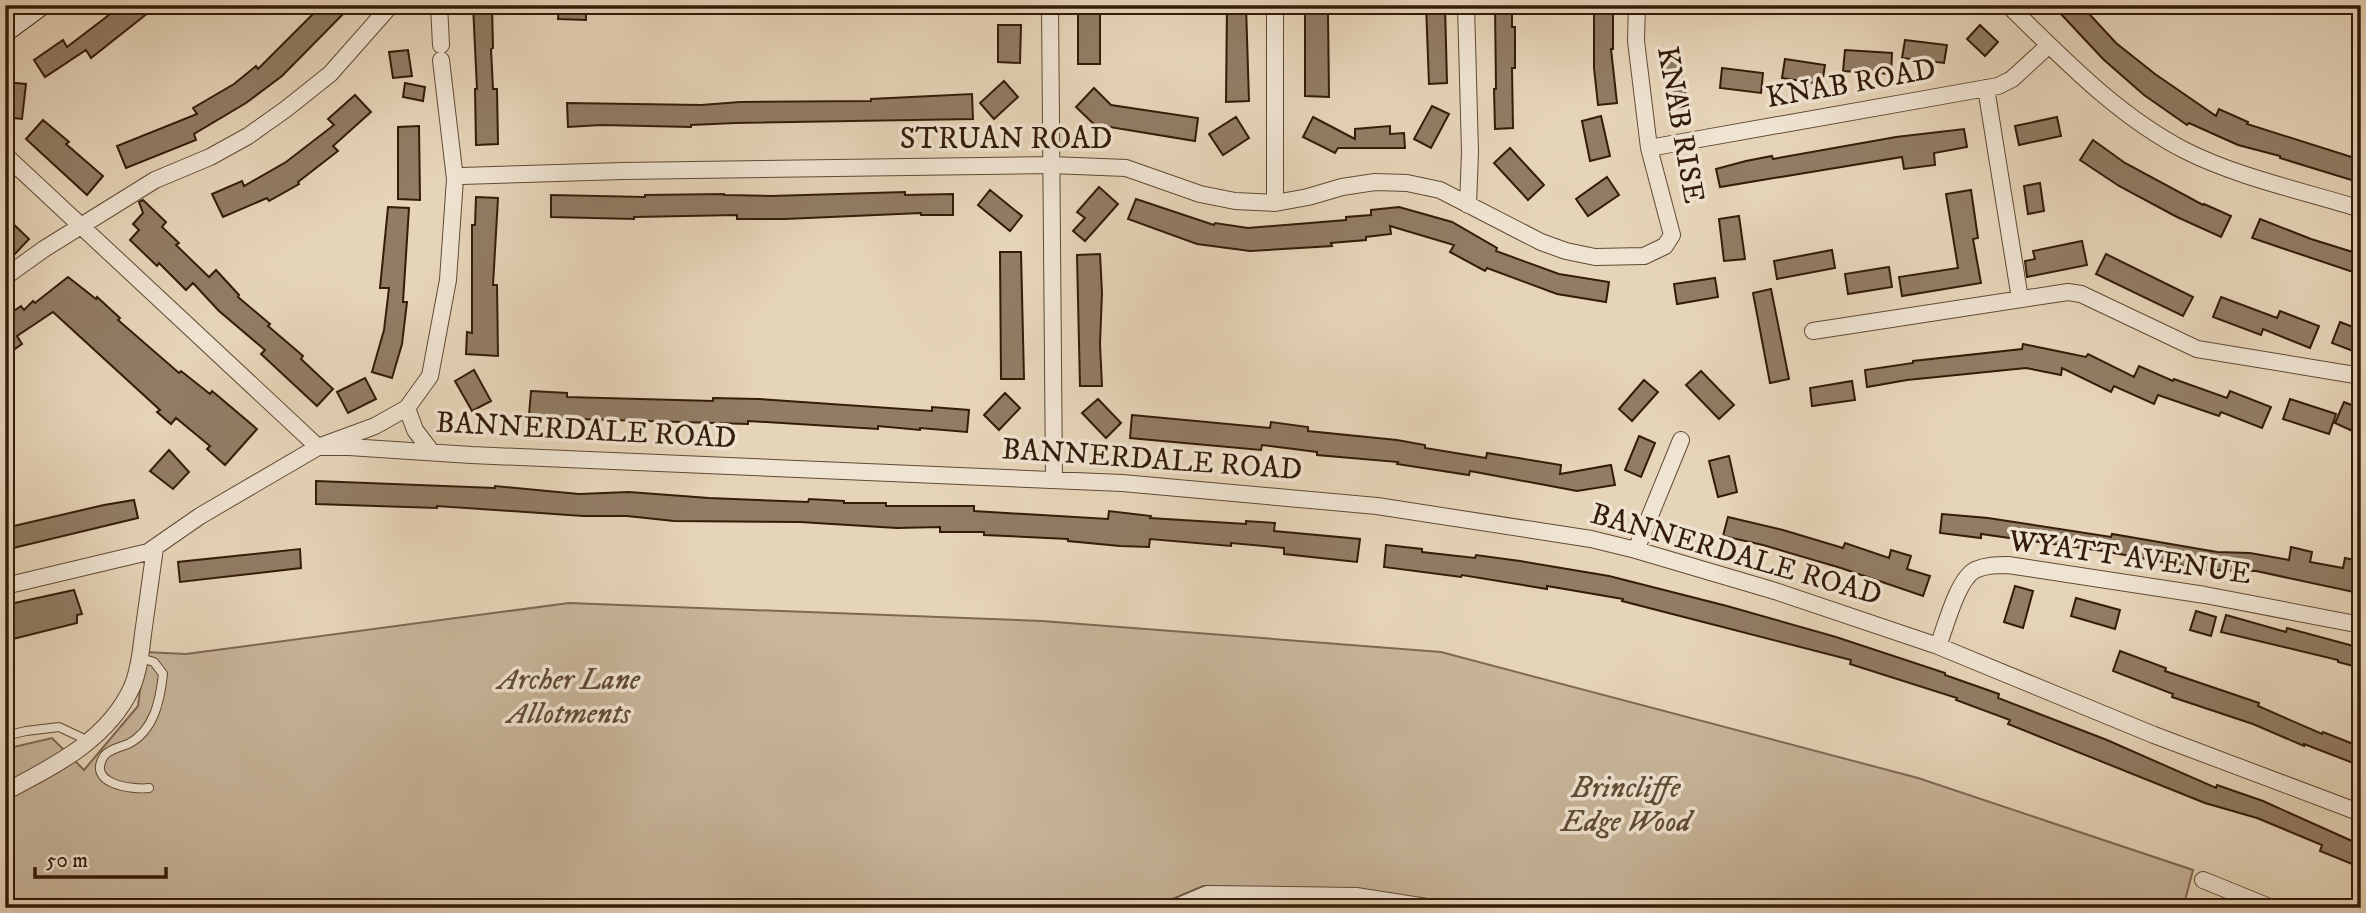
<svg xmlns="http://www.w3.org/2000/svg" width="2366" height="913" viewBox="0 0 2366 913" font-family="'IM FELL DW Pica',serif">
	<rect width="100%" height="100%" fill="#e6d4b8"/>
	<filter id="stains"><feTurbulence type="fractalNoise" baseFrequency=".00286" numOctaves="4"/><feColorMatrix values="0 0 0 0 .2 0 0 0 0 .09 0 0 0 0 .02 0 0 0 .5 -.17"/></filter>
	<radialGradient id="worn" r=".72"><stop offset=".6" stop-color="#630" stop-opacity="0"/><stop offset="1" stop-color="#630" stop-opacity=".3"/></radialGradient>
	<path fill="#c8b59a" stroke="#7e6851" stroke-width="2" d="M569,603L1042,621L1441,652L1918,778L2193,870L2183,908H1474L1356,890L1203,886L1156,906L1132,908H5V749L52,738L84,770L138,706L145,652L186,654Z
		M1234,901L1358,902L1356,908H1234Z"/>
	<path fill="#917c64" stroke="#341c08" stroke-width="2" d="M122,5H158L91,58L86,50L45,77L34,60L63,40L67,47Z
		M333,5H352L282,76L246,103L194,134L196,140L126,168L117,146L197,114L193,108L234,84L256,66L258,69L319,8L325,14Z
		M473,5H492L493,48L491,49L493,89H497L498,144L476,145L475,89H477Z
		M559,5H586V20L558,19Z
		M1078,5H1100V64H1078Z
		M1227,5H1246L1249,101L1226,102Z
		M1426,5H1445L1447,83L1429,84Z
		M1495,5H1512V27H1515V68H1512L1513,128L1495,129L1494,89H1496Z
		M2069,5H2081L2116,43L2155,74L2216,116L2219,109L2248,122L2247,124L2361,160V183L2280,158V156L2238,145L2189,123L2187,125L2144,95L2103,59L2060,13Z
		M1594,11H1613V49H1611L1617,103L1598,105L1594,68Z
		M1305,13H1328L1329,97L1305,96Z
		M998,25H1021L1020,63L998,62Z
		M1980,25L1998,42L1985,56L1967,39Z
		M1905,40L1947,45L1944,63L1902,58Z
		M408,50L412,76L393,78L389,52Z
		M1676,50L1688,105L1671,109L1660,53Z
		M1845,50L1892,53L1891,74L1843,71Z
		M1785,59L1825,65L1822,84L1782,78Z
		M1722,68L1763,73L1761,93L1720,88Z
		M1004,81L1018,97L994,119L980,103Z
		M5,82L26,84L22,119L5,117Z
		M405,83L425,87L423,101L403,97Z
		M1094,88L1111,105L1198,118L1195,141L1104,126L1100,130L1076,107Z
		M972,94L973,119L735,123L691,125V127L601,125L568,127L567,103L701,105L740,102L871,101V99Z
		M355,95L371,112L333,146L338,151L298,182L299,184L269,201L267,198L223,217L212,194L242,181L244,186L286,162L334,125L328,119Z
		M1432,106L1449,114L1431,148L1414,139Z
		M1601,116L1610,156L1590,161L1582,121Z
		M1236,117L1249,138L1223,155L1209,134Z
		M1313,117L1355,139V129L1390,126V134L1404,133L1405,148H1338L1335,153L1303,137Z
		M2057,117L2061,136L2019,145L2015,126Z
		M43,120L69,142L66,144L103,176L87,195L26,139Z
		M419,126L420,200L398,199V127Z
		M1964,129L1967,147L1934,153L1935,165L1904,169L1902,157L1720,187L1716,169L1746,161L1772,156L1773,159L1896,137Z
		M2093,140L2125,163L2203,205L2204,204L2231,216L2221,237L2177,217L2119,186L2080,160Z
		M1510,148L1544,185L1528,200L1494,163Z
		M1607,177L1619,195L1588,216L1576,199Z
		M2040,183L2044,211L2028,214L2024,186Z
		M1099,187L1118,204L1085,241L1073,231L1085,218L1077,212Z
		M990,190L1022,216L1010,231L978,205Z
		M1971,190L1978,238L1973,239L1981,283L1902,296L1899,277L1958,268L1946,194Z
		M905,192V195L953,194V215H921V213L785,219H737V215L634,217V219L551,217V195L645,197V195L724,194V195L771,196Z
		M476,197L498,198L493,285H497L498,356L466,354L467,332L472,333V225H475Z
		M1136,199L1214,225L1215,223L1248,228L1346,220V217L1371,215V210L1399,207L1452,222L1497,248L1496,251L1559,274L1609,282L1606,302L1557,294L1487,268L1485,271L1450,252L1454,245L1390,226L1391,234L1366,237V240L1331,243L1332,246L1250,251L1197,244L1128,219Z
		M143,200L166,222L162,227L179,243L176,245L209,277L216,270L239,295L238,297L270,324L268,326L303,356L301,359L333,389L317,406L261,354L265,350L219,311L193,283L186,290L159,263L157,266L130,240L139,230L133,224L143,213L139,202Z
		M388,207L409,208L403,302H407L402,344L392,378L372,372L384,330L389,288H380Z
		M5,216L29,239L13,256L5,248Z
		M1739,216L1745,259L1724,261L1719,219Z
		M2260,219L2311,239L2359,254L2353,272L2252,238Z
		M2082,241L2087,265L2027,277L2025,261L2035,259L2033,251Z
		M1832,250L1835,268L1777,279L1774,261Z
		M1000,252H1021L1024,379H1001Z
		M1100,254L1102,293L1100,344L1102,386H1080L1077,255Z
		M2106,254L2193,297L2183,316L2096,274Z
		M1889,267L1892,287L1848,294L1845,274Z
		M68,277L96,299L97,297L120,318L118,320L179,373L181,371L210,394L212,391L257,429L225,465L207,449L210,446L176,418L171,424L157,412L160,410L53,312L17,336L22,344L5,356V317L21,306L24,310L33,301L35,303Z
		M1715,278L1718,297L1677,304L1674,284Z
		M1771,289L1789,379L1770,383L1753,293Z
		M2221,297L2277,318L2280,311L2319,326L2310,348L2263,329L2261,335L2213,317Z
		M2340,322L2361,330V354L2332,343Z
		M2023,344L2086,357L2088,354L2134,377L2139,366L2173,381L2174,379L2227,398L2230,391L2271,407L2262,428L2221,412L2219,416L2158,395L2154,404L2114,386L2111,392L2062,368L2061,375L2026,368L1907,380L1867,387L1865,370L1913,363V361L2022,349Z
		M474,370L491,401L472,411L455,381Z
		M1701,371L1734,405L1719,419L1686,385Z
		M365,378L376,399L348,413L337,392Z
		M1644,380L1658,392L1632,421L1619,409Z
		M1852,381L1855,400L1812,406L1810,388Z
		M531,391L567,393V397L713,401V398L759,399L932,411V407L969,410L967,432L920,428V430L878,426V429L748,421V424L577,419L529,415Z
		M1005,393L1020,408L999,430L984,415Z
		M1098,399L1121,423L1106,438L1082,413Z
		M2290,399L2336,414L2329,434L2283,419Z
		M2344,402L2361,409V435L2335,423Z
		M1132,415L1270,428L1271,422L1308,427V431L1397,440L1425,445V448L1486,458L1487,453L1561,465L1560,474L1611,465L1615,485L1577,491L1470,471L1469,475L1397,464L1398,462L1317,455V452L1262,445L1261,450L1130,438Z
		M1639,436L1655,443L1641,477L1625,470Z
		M169,450L189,472L173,489L150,471Z
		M1729,456L1737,492L1718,497L1709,461Z
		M316,481L495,488V486L579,494L629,492L709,498L808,502L809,499L844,501V503H886V506H974V511L1108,519L1109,511L1151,516L1150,518L1246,524V521L1275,523L1274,531L1360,539L1357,562L1284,554V548L1231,543V546L1150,539L1149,547L1120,546L1068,541V539L984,535V532H940V527L897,528L800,522L674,521L627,516H583L437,506V508L316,504Z
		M134,500L138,518L5,550V528L104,505Z
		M1942,514L1988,518L2111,537L2112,534L2217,552L2250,553L2289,560L2291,547L2312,552L2310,562L2343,568L2345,558L2359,561L2354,592L2256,571L2206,570L2103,551L1981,534V538L1940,533Z
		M1728,517L1783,530L1843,548L1845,543L1889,558L1891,550L1911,556L1907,569L1930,576L1923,596L1841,568L1763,545L1723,536Z
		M1386,545L1422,549V552L1475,558L1476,555L1520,561L1609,576L1727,606L1836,637L1945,673V675L1999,694L1998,698L2107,740L2216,788L2217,785L2263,801L2361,845V858L2357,866L2320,851L2322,845L2257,818L2205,803L2008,724L2010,720L1956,700L1957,698L1850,664L1851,660L1622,601L1623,599L1547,586V589L1462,575L1461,577L1384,567Z
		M300,549L301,568L180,582L178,562Z
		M2015,586L2033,591L2023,628L2004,622Z
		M74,590L82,614L77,615V623L5,641V605Z
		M2076,598L2120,610L2115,629L2071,616Z
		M2196,611L2216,617L2211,636L2190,630Z
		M2226,615L2286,632L2287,628L2361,648V668L2338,662V660L2221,632Z
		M2120,651L2166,668L2165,671L2259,703L2258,706L2322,734L2323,732L2361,747V766L2304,744V746L2253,724L2172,697L2173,694L2113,671Z"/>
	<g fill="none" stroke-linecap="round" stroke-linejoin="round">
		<g stroke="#604a34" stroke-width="10">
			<path id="lane" d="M140,658L154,662L163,674C160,701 154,731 128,744C120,747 108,750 104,756C86,784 132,790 149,788
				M5,736L26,731L59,727L89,741"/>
		</g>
		<g stroke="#604a34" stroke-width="18">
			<path id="street" d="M439,5L441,45
				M1050,5L1054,480
				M1466,5L1470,152L1468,205
				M2008,5C2062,57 2116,115 2184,150C2237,177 2303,191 2361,209
				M1986,88L2020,299
				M1649,148L1998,86L2012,79L2049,45
				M5,155L318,447H349L471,455L1122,483L1377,506L1591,539L1636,550L1775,591L1938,646L2154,735L2361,813
				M455,179L461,176L623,171L1051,165L1126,168L1200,194L1235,201L1275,203L1308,197L1342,187L1375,182L1407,183L1440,190L1541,242L1566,251L1595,257L1644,256L1665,246L1672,235L1649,148L1636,41L1637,5
				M1275,203V5
				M5,277L44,249L155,180L210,157L248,136L286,109L330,74L391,5
				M1813,331L2068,292L2081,294L2197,349L2361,376
				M407,408L415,430L431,451
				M1636,550L1681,440
				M5,586L148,552L200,516L318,447L375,426L407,408L430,376L448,280L455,179L441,60
				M1938,646C1946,626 1957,580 1975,570C1986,565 1997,565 2008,565L2205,595L2361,625
				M5,792C54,766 108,740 132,687C139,671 141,651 143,634C147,605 151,577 155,548
				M2203,880L2272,908
				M1174,908L1207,894L1356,896L1433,908"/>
		</g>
		<g stroke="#341c08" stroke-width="25">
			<path id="secondary" d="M5,30L39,5"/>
		</g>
		<use href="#lane" stroke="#efe3d1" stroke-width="8"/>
		<use href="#street" stroke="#efe3d1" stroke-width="16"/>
		<use href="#secondary" stroke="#efe3d1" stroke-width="23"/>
	</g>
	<g text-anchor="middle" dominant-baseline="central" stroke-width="7" stroke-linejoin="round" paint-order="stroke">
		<g font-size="30" fill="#341c08" stroke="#efe3d1">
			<text transform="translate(1851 84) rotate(-10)">KNAB ROAD</text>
			<text transform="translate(1680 125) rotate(80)">KNAB RISE</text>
			<text x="1006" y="139">STRUAN ROAD</text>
			<text transform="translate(586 431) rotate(3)">BANNERDALE ROAD</text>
			<text transform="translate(1152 460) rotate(4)">BANNERDALE ROAD</text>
			<text transform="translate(1736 555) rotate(16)">BANNERDALE ROAD</text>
			<text transform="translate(2130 558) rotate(8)">WYATT AVENUE</text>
		</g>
		<g font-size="30" font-style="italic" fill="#604a34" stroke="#efe3d1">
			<text x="569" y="680">Archer Lane<tspan x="569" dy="34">Allotments</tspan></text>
			<text x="1626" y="788">Brincliffe<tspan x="1626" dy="34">Edge Wood</tspan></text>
		</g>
	</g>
	<rect width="2366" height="913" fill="none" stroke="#e6d4b8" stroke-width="28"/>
	<rect x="7" y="7" width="2352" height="899" fill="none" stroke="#341c08" stroke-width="3.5"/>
	<rect x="14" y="14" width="2338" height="885" fill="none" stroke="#341c08" stroke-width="2"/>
	<path d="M35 867v10h131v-10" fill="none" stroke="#341c08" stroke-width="3.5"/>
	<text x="46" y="867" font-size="21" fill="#341c08" stroke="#efe3d1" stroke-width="5" paint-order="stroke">50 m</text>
	<rect width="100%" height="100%" filter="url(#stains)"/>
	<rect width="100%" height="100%" fill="url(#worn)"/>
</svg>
